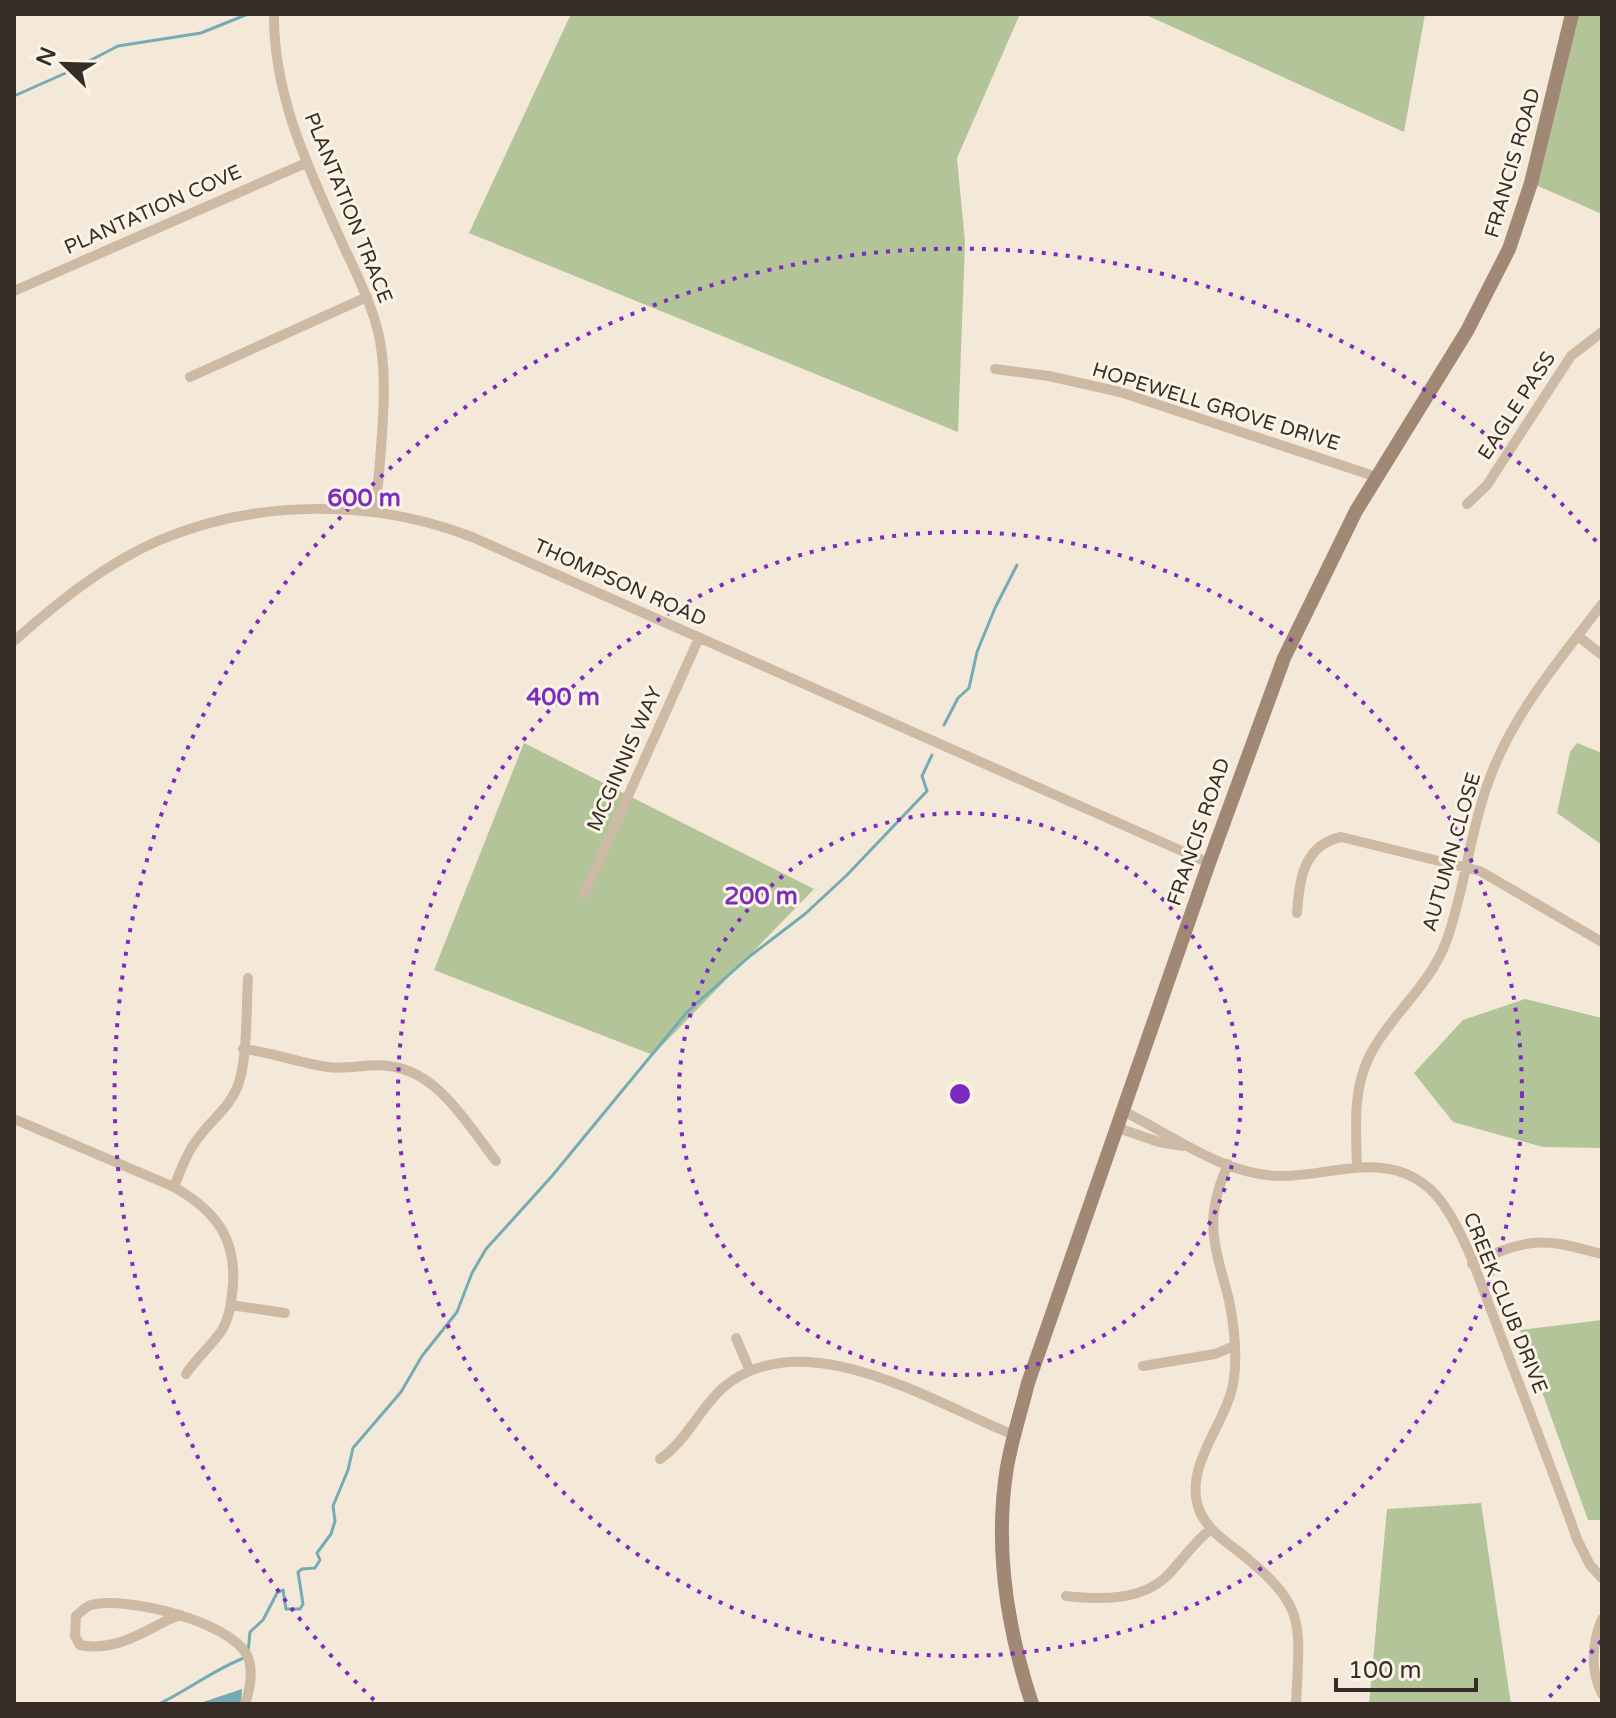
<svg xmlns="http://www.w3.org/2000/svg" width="1616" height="1718" viewBox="0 0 1616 1718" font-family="'Varela Round',sans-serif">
	<rect width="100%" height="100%" fill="#f4e9d9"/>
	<path fill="#b2c498" d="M571,14H1020L957,158L965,242L958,432L469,233Z
		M1144,14H1425L1404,132Z
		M1572,14H1602V214L1531,183Z
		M524,743L814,889L653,1055L434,970Z
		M1577,743L1602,753V845L1557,813L1570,752Z
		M1525,999L1602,1018V1148L1543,1147L1453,1122L1414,1073L1463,1020Z
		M1602,1320V1520H1588L1520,1330Z
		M1481,1503L1511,1704H1369L1387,1509Z"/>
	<path fill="#75acb3" d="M242,1689L241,1704H197Z"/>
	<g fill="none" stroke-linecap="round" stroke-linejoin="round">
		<path stroke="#75acb3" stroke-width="3" d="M14,96L68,72L118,46L201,33L248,14
			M944,725L958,698L969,688L977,652L995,608L1017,565
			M248,1652L250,1632L263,1620L277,1593L283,1590L286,1609H300L303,1604L298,1572L302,1569L315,1568L320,1560L317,1553L331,1534L335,1521L333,1506L348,1470L353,1448L401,1392L422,1356L457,1312L472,1273L486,1249L552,1176L687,1012L750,956L805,914L847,875L927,791L922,776L932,755
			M159,1704C188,1690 215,1669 244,1658"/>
		<path stroke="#cdbaa4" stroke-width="10" d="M274,14C273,96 310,172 343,245C355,271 368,296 376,324C392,377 379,456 376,512
			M14,291L306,163
			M995,369L1049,376L1120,392L1377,477
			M190,377L367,297
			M1467,504L1487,485L1571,356L1602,332
			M1578,636L1602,655
			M14,641C58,602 106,563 160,540C257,499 374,499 472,537L1209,863
			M584,894L699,638
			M1297,913C1299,879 1304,845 1341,837L1480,871L1602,942
			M243,1049C272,1052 299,1063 328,1067C348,1070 368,1063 389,1066C439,1072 467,1124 496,1161
			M1123,1111C1172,1135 1222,1174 1278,1176C1319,1177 1358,1160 1398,1171C1418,1177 1434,1190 1445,1207C1468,1241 1481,1285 1496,1323C1523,1395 1551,1466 1577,1539L1590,1565L1602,1578
			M14,1119L174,1187C218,1212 239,1242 232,1294C231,1306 228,1320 222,1330C211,1346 196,1359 186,1374
			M1118,1128L1159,1142L1183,1146
			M1228,1164C1222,1179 1216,1194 1214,1211C1210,1241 1222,1271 1229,1300C1234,1325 1237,1355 1234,1379C1228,1424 1181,1466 1200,1512C1208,1529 1223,1540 1238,1551C1307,1606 1300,1620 1296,1704
			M1357,1167C1356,1129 1352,1088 1371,1053C1392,1014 1430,985 1446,942C1465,891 1469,834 1488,783C1512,714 1559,661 1602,604
			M174,1187C181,1169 187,1152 199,1137C211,1120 228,1109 237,1088C248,1062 246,1008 248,978
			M1472,1264C1491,1255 1512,1245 1533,1243C1556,1240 1580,1249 1602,1254
			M231,1305L285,1313
			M736,1338L750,1371
			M1143,1366L1215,1354L1234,1346
			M660,1459C687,1441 700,1407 725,1386C805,1321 934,1403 1014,1435
			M1066,1596C1100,1600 1142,1601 1168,1575C1183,1559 1194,1542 1211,1529
			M181,1615C172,1617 166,1621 158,1625C134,1638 108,1651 80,1645L75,1636L76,1616C81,1612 85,1607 91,1605C126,1596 229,1621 247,1655C254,1670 250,1689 245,1704
			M1602,1619C1592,1643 1590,1670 1602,1694"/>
		<path stroke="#a18875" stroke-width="14" d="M1032,1704C1007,1628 994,1547 1007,1467C1012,1439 1021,1411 1028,1383L1209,863L1284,658L1356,511L1467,331L1509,249L1531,183L1572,14"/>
	</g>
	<g fill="none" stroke="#7b2cbf" stroke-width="4" stroke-dasharray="4 8">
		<circle cx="960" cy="1094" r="281"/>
		<circle cx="960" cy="1094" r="562"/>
		<path d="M1601 1641A843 843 0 0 1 1546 1700M374 1700A843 843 0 1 1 1601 547"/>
	</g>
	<g text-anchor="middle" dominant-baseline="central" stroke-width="6" stroke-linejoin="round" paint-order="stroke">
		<g font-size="20" fill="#372d26" stroke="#fbf3e6">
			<text transform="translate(1513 163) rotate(-74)">FRANCIS ROAD</text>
			<text transform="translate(348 208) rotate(68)">PLANTATION TRACE</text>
			<text transform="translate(153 210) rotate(-24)">PLANTATION COVE</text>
			<text transform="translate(1517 406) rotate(-57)">EAGLE PASS</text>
			<text transform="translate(1216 407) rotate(17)">HOPEWELL GROVE DRIVE</text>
			<text transform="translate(620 583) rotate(24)">THOMPSON ROAD</text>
			<text transform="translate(625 759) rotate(-66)">MCGINNIS WAY</text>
			<text transform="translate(1199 832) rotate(-71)">FRANCIS ROAD</text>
			<text transform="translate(1452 852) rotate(-74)">AUTUMN CLOSE</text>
			<text transform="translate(1505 1303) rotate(68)">CREEK CLUB DRIVE</text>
		</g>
	</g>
	<circle cx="960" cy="1094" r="12" fill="#7b2cbf" stroke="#fbf3e6" stroke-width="4"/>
	<g font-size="24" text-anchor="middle" font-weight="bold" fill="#7b2cbf" stroke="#fbf3e6" stroke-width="6" stroke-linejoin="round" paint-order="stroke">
		<text x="364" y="506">600 m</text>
		<text x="563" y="705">400 m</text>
		<text x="761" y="904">200 m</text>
	</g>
	<rect width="1616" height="1718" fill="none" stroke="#372d26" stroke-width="32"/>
	<g transform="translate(64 64) rotate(293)" stroke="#fbf3e6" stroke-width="6" paint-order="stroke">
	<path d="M0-6L14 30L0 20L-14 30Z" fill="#372d26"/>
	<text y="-12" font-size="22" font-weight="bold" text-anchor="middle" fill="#372d26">N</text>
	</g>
	<path d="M1336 1678v12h140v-12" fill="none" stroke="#372d26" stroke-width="4"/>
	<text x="1348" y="1678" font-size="24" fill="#372d26" stroke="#fbf3e6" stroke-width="6" paint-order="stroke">100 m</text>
</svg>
